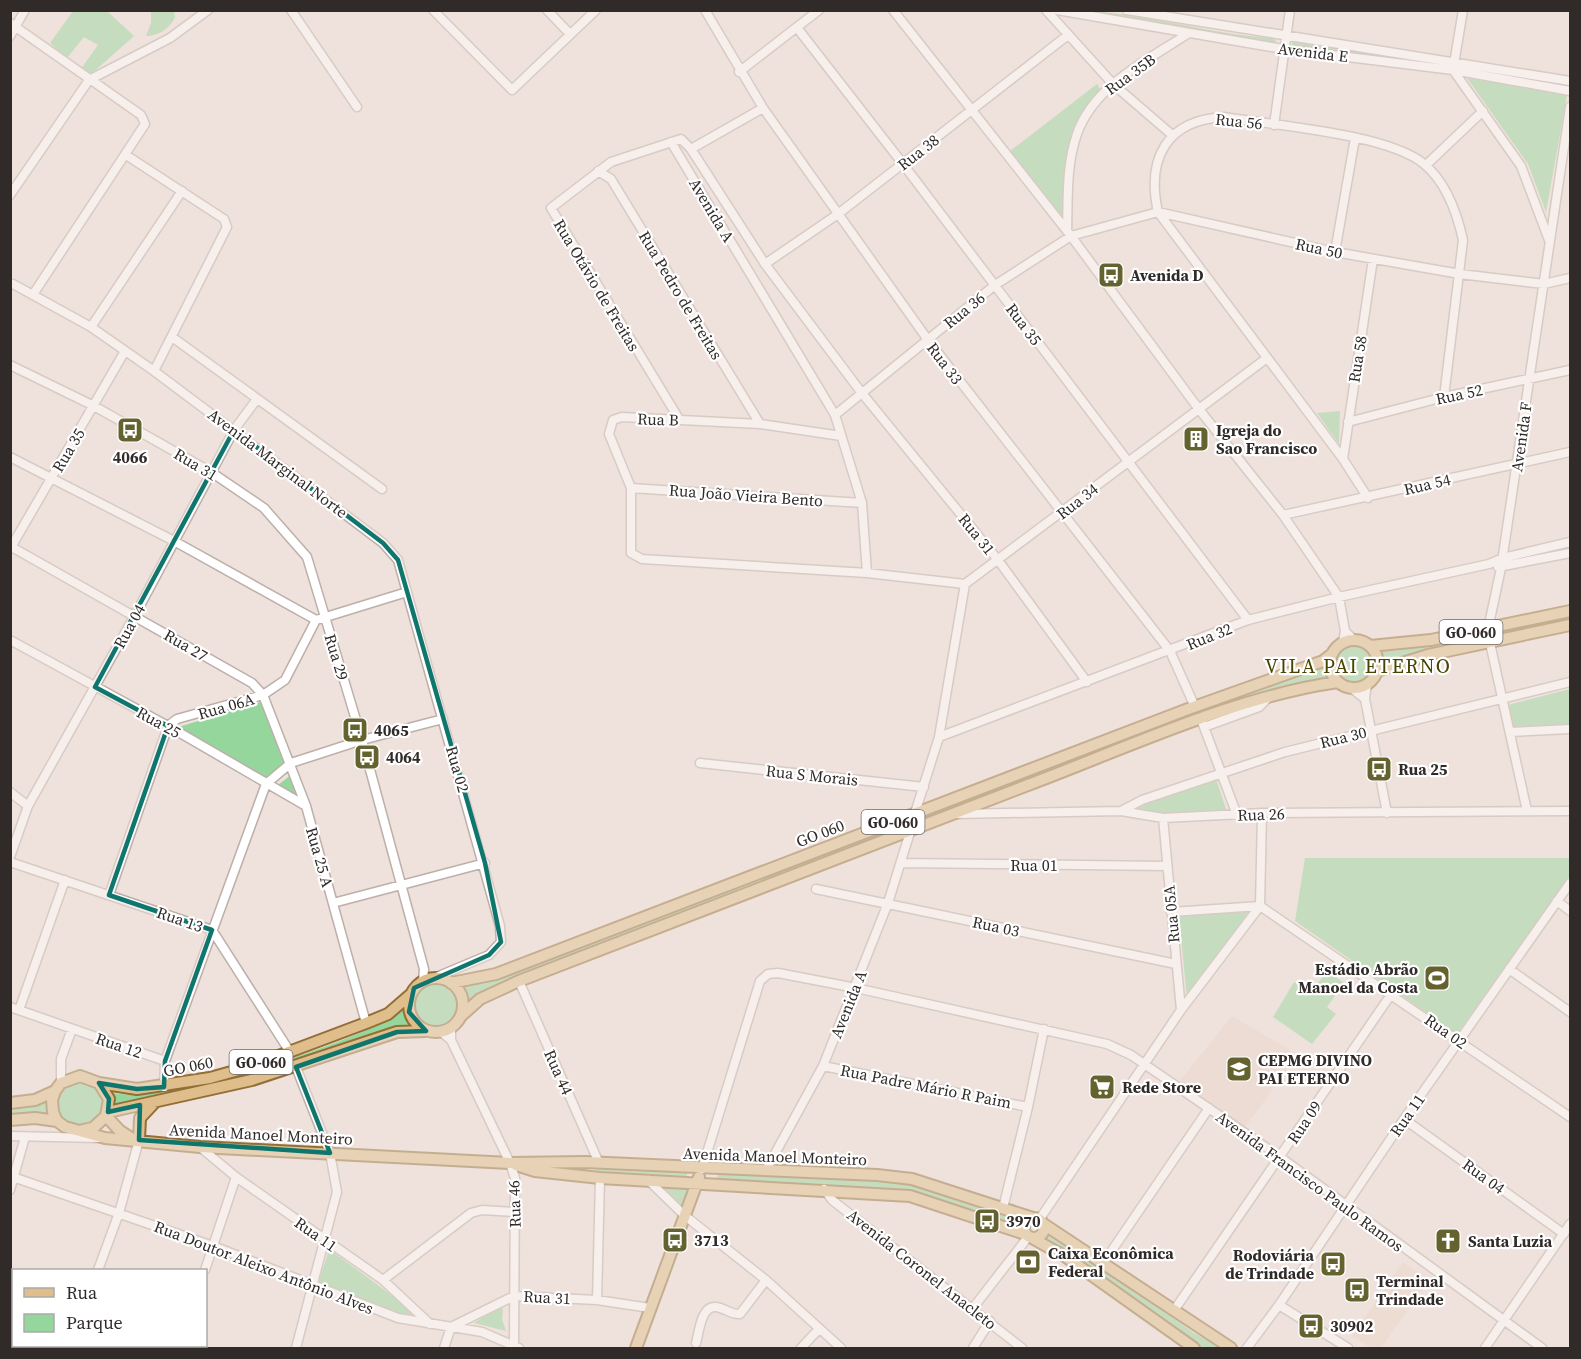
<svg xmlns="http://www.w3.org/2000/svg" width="1581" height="1359" viewBox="0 0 1581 1359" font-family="'Source Serif 4',serif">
	<rect width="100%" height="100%" fill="#efe1db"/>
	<path fill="#ebd6c8" d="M1403,1262L1429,1280L1381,1348H1371L1352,1336Z"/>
	<path fill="#e9d4cb" d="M1232,1016L1298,1055L1245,1127L1179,1082Z"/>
	<path fill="#95d69c" d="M73,11H107L134,36L89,76L80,70L98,45L84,37L67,58L50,43Z
		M151,11H174L175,17C171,28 158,36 146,36L151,23Z
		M1073,11C1141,10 1206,35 1274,38L1277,43Z
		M1292,42L1425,61L1437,64L1301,47L1292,46Z
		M1467,78L1567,95L1546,212L1528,164Z
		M1097,84L1100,89L1075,130L1065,169L1066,218L1060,220L1010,151Z
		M1340,411L1339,444L1317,413Z
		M1570,616V622L1418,653L1395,659L1383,667L1378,648L1395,651Z
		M1335 664a20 20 0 1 1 40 0a20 20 0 1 1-40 0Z
		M1324,664L1330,680L1319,679L1295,684L1133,739L494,986L467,1001L460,987L489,981L1127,736L1303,675Z
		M1570,689V724L1514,729L1508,705Z
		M261,702L286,761L265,778L175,728Z
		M292,774L300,800L278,785Z
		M1216,779L1227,812L1159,815L1131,811L1161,797Z
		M1305,858H1570V875L1457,1034L1295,921Z
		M1245,909L1249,911L1187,999L1179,916Z
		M1327,971L1344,983L1327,1007L1336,1014L1312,1044L1273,1017L1294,982L1310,994Z
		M415 1005a21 21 0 1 1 42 0a21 21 0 1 1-42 0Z
		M407,1007L410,1020L417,1028L395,1026L277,1068L177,1094L126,1101L113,1107L110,1092C154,1108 372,1039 407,1007Z
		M58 1105a22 22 0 1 1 44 0a22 22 0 1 1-44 0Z
		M49,1101L52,1117L37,1112L11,1114L10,1108Z
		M597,1167L688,1171L686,1179L597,1175L595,1170Z
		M720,1173L911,1182L1023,1216L1015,1228L999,1217L901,1189L715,1179Z
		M653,1183L687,1189L689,1193L683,1211Z
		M1051,1232L1194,1333L1222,1348H1202L1044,1241Z
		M333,1252L413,1311L412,1314L406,1316L317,1287L328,1253Z
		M499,1307L503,1309L502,1319L506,1331L474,1323Z"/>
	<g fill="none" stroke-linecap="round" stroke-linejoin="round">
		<g stroke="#bdafaa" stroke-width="11">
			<path id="minor" d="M291,10L357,107
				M433,10L512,90L596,10
				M547,10L570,34
				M705,10L763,108L928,340L1170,651L1195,707
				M893,10L1071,236L1198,408L1283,515L1339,597L1345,631L1343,642
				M1046,10L1113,84L1171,134
				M1057,10L1283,49L1453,70L1570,91
				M1127,10L1570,81
				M1463,10L1453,70L1521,166L1549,240
				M10,23L141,115L145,124L34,293
				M798,29L903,164L1248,620
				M10,36L25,10
				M739,72L819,10
				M1274,125L1290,10
				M671,142L835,415L862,503L867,573
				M691,149L763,108
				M126,155L224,219L227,227L154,371
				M1426,165L1483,111
				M598,171L611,179L760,424
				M10,195L89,80L170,38L208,10
				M1067,231C1068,200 1066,165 1077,134C1094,85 1148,60 1189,33
				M1335,252L1355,138
				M765,264L838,214L1068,35
				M13,284L91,327L154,371L383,543L398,560L500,926L501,942L489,955L434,978
				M91,327L182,191
				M172,337L382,489
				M10,365L94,406L211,472L264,508L307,557L362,740L424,969L423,981
				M835,415L995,285L1071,236L1158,212L1335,252L1460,274L1544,284L1570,278
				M679,419L551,208L611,162L681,139L691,149L765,264L861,392L998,560L1087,682
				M1348,422L1444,397L1570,370
				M841,436L760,424L622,417L613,420L609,434L631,488V553L642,559L867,573L965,584L1267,358
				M10,457L174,541L316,620L407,592
				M1343,459L1373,259
				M631,488L862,503
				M1368,498L1343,459L1158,212C1146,158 1167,120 1224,117C1272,125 1389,134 1424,164C1446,182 1457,213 1463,240L1444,397
				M1283,515L1570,452
				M10,546L252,683L263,695L306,806L366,1023
				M10,549L125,351
				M1498,567L1570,553
				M1488,629L1501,568L1570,107
				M1345,631L1354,640
				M10,640L168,726L306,806
				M1490,643L1527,811
				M1367,684L1365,699L1387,813
				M1350,687L1365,699
				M1201,719L1237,815
				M1204,727L1259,707L1268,698
				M1510,732L1570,729
				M939,737L1248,620L1339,597L1489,564L1503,558L1570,542
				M700,763L924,787
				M266,784L291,763L362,740L443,719
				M10,792L28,806
				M1121,811L1142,800L1285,752L1570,682
				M915,813L939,737L965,584
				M956,814L1121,811L1163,818L1262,813L1570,811
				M1163,818L1181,1010
				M10,857L28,806L135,615L234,430L257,399
				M10,862L212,930L290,1052
				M901,863L1167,866
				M816,889L1176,964
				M109,895L168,726L177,719L263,695L285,680L316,620
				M1557,901L1570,911
				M333,903L485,863
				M1260,906L1570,1117
				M1171,912L1260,906
				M1509,969L1570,1012
				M519,981L599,1163
				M10,1007L165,1061
				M19,1010L65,880
				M451,1028V1040L510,1163L515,1178L514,1345
				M441,1032L451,1040
				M823,1066L1028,1107
				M61,1083V1059L72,1029
				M164,1087L165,1061L266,784
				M1404,1119L1564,1234
				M10,1136L98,1138
				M200,1147L236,1177L383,1280L430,1324
				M702,1169L760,981L768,974L778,973L856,988L1107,1044L1131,1055L1280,1157L1542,1348
				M766,1170L823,1066L888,903L911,829
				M10,1176L213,1246L398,1318L482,1332L519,1348
				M648,1180L684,1215L766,1280L841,1348
				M824,1189L832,1200L1022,1348
				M10,1190L25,1137
				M1003,1208L1028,1107L1044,1029
				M1039,1220L1181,1010L1260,906L1262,813
				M1104,1262L1209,1108
				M98,1270L119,1213L139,1140
				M205,1270L236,1177
				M383,1280L471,1213L482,1210L516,1212
				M10,1288L14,1289
				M597,1300L600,1178
				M1279,1305L1348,1348
				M973,1308L1028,1237
				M1175,1309L1392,993
				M696,1343C699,1333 701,1305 716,1307C725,1308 731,1315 740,1314L766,1280
				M178,1346L186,1348
				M69,1348L70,1346
				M296,1348L337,1192L330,1153L296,1067
				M444,1348L451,1327L514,1296L597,1300L650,1308
				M801,1348L819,1329
				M973,1348L990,1321
				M1247,1348L1279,1305L1404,1119L1570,883
				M1485,1348L1570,1224"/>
		</g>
		<g stroke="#936f37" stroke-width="14">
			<path id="major" d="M1330 664a24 24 0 1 1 48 0a24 24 0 1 1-48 0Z
				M1370,646L1431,640L1570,611
				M1377,671L1428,655L1570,625
				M409 1005a27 27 0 1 1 54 0a27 27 0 1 1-54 0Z
				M451,983L496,974L1188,709L1323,661L1332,654
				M461,1016L480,999L519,981C689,915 859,850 1028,785C1124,749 1237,696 1338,682
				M99,1083L137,1089L210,1078L249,1067L366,1023L388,1014L410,995
				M10,1103L35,1100L55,1091
				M108,1112L252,1080L397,1032L426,1031
				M106,1116L120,1131L131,1138
				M10,1120L35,1118L57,1121
				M83,1130L93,1128L106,1116L109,1099L99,1083L80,1076L61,1083L55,1091L52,1100L53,1112L57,1121L65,1127L105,1138L200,1147L510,1163L585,1162L877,1175L912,1179L1033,1218
				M139,1140L140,1118L155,1102
				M516,1165L535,1171L600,1178L910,1196L1025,1234
				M1024 1228a10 10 0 1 1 20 0a10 10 0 1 1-20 0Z
				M1042,1223L1231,1348
				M1032,1238L1066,1257L1194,1348
				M636,1348L699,1177"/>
		</g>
		<use href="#minor" stroke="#fff" stroke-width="8"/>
		<use href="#major" stroke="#dfbe8b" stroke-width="10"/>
	</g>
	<path d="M0 0H1581V1359H0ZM234,430L383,543L398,560L485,863L501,942L489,955L414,988L409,1012L426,1031L397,1032L296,1067L330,1153L139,1140L140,1105L108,1112L109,1099L99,1083L137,1089L164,1087L165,1061L212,930L109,895L168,726L95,687Z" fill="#efe1db" fill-opacity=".55" fill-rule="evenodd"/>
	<path fill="none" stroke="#0f766e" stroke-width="4.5" stroke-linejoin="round" d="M234,430L383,543L398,560L485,863L501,942L489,955L414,988L409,1012L426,1031L397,1032L296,1067L330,1153L139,1140L140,1105L108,1112L109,1099L99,1083L137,1089L164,1087L165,1061L212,930L109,895L168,726L95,687Z"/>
	<defs>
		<g id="bus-square" transform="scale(1.35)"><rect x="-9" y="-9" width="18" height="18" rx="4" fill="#64622e" stroke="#fff"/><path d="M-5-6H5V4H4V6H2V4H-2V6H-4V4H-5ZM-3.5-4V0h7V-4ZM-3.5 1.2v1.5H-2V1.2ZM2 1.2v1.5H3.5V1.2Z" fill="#fff"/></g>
		<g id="building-square" transform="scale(1.35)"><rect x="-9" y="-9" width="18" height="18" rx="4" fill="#64622e" stroke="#fff"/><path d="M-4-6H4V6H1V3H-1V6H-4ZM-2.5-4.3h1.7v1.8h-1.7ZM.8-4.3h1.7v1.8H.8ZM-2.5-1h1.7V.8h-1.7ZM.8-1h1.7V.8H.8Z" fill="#fff"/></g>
		<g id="stadium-square" transform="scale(1.35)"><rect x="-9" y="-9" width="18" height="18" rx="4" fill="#64622e" stroke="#fff"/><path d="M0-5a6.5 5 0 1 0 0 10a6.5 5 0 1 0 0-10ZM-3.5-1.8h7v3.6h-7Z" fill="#fff"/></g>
		<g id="school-square" transform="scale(1.35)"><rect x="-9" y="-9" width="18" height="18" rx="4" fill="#64622e" stroke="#fff"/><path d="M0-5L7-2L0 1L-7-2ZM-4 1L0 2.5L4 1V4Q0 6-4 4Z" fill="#fff"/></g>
		<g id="supermarket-square" transform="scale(1.35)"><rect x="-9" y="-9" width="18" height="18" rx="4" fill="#64622e" stroke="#fff"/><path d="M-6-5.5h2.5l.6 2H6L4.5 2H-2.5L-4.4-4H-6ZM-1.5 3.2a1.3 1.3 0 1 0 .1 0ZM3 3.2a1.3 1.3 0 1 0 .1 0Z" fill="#fff"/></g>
		<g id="church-square" transform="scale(1.35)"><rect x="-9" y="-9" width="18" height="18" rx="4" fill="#64622e" stroke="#fff"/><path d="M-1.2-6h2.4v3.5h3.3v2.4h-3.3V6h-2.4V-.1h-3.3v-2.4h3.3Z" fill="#fff"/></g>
		<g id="bank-square" transform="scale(1.35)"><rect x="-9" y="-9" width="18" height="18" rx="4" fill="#64622e" stroke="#fff"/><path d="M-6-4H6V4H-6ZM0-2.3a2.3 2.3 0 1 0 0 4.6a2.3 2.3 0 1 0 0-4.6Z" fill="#fff"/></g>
	</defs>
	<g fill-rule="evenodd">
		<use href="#bus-square" x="1111" y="275"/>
		<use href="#bus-square" x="130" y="430"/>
		<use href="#building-square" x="1196" y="439"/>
		<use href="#bus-square" x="355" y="730"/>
		<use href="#bus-square" x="367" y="757"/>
		<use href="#bus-square" x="1379" y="769"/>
		<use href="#stadium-square" x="1437" y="978"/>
		<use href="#school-square" x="1239" y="1069"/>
		<use href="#supermarket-square" x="1102" y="1087"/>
		<use href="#bus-square" x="987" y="1221"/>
		<use href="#bus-square" x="675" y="1240"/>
		<use href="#church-square" x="1448" y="1241"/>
		<use href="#bank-square" x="1028" y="1262"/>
		<use href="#bus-square" x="1333" y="1264"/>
		<use href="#bus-square" x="1357" y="1290"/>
		<use href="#bus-square" x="1311" y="1326"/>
	</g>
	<g text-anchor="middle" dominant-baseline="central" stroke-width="4.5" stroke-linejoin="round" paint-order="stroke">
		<g fill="#fff" stroke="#6e6b69" stroke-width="1.5">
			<rect x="1439.5" y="620" width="63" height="24" rx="4.5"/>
			<rect x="861.5" y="810" width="63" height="24" rx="4.5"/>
			<rect x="229.5" y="1050" width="63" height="24" rx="4.5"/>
		</g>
		<g font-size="15" font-weight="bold" fill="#302b29">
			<text x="1471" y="632">GO-060</text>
			<text x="893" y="822">GO-060</text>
			<text x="261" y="1062">GO-060</text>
		</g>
		<g font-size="16" fill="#302b29" stroke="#fff">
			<text transform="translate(1313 52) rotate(7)">Avenida E</text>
			<text transform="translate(1130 74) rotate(-36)">Rua 35B</text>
			<text transform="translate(1239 121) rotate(6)">Rua 56</text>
			<text transform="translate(918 152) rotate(-38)">Rua 38</text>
			<text transform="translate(712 210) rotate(59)">Avenida A</text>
			<text transform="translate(1319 248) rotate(12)">Rua 50</text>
			<text transform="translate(597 285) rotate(59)">Rua Otávio de Freitas</text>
			<text transform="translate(681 295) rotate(59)">Rua Pedro de Freitas</text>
			<text transform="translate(964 310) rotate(-39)">Rua 36</text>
			<text transform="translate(1024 324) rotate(53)">Rua 35</text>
			<text transform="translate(1357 359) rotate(-81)">Rua 58</text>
			<text transform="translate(945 363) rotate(53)">Rua 33</text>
			<text transform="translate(1459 394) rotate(-12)">Rua 52</text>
			<text transform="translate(658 419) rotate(2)">Rua B</text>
			<text transform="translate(1521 437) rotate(-82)">Avenida F</text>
			<text transform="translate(68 450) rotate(-59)">Rua 35</text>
			<text transform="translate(278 463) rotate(37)">Avenida Marginal Norte</text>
			<text transform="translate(196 464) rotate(31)">Rua 31</text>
			<text transform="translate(1427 484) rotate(-13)">Rua 54</text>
			<text transform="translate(746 495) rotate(4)">Rua João Vieira Bento</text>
			<text transform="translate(1077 501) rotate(-38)">Rua 34</text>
			<text transform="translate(977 534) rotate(51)">Rua 31</text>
			<text transform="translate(129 626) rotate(-61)">Rua 04</text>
			<text transform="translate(1209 636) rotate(-22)">Rua 32</text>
			<text transform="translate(186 645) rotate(30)">Rua 27</text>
			<text transform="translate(337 657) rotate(73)">Rua 29</text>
			<text transform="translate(226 706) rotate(-16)">Rua 06A</text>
			<text transform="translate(159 722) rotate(29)">Rua 25</text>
			<text transform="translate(1343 737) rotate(-14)">Rua 30</text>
			<text transform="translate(458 769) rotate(74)">Rua 02</text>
			<text transform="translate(812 775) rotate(6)">Rua S Morais</text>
			<text transform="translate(1261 814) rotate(-2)">Rua 26</text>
			<text transform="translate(820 833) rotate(-21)">GO 060</text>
			<text transform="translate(320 857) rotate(74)">Rua 25 A</text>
			<text x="1034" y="865">Rua 01</text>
			<text transform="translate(1171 914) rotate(-95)">Rua 05A</text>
			<text transform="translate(180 919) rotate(19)">Rua 13</text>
			<text transform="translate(996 926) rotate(12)">Rua 03</text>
			<text transform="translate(848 1004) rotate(-68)">Avenida A</text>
			<text transform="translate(1446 1031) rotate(35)">Rua 02</text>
			<text transform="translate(119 1045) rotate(19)">Rua 12</text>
			<text transform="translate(188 1066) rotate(-11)">GO 060</text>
			<text transform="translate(559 1072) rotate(66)">Rua 44</text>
			<text transform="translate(926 1086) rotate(11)">Rua Padre Mário R Paim</text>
			<text transform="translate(1407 1115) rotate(-55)">Rua 11</text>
			<text transform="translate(1304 1122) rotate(-56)">Rua 09</text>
			<text transform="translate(261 1134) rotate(3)">Avenida Manoel Monteiro</text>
			<text transform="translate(775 1156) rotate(2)">Avenida Manoel Monteiro</text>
			<text transform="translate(1484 1176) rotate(36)">Rua 04</text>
			<text transform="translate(1310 1181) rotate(36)">Avenida Francisco Paulo Ramos</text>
			<text transform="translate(514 1204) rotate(-92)">Rua 46</text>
			<text transform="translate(316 1234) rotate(35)">Rua 11</text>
			<text transform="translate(264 1267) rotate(21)">Rua Doutor Aleixo Antônio Alves</text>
			<text transform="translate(922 1269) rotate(38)">Avenida Coronel Anacleto</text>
			<text transform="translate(547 1297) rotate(3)">Rua 31</text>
		</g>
		<g font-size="16" font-weight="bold" fill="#302b29" stroke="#fff" text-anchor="start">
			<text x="1130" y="275">Avenida D</text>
			<text x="1216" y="430">Igreja do<tspan x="1216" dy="18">Sao Francisco</tspan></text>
			<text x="130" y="457" text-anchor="middle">4066</text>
			<text x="374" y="730">4065</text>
			<text x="386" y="757">4064</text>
			<text x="1398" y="769">Rua 25</text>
			<text x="1418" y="969" text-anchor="end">Estádio Abrão<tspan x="1418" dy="18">Manoel da Costa</tspan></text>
			<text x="1258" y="1060">CEPMG DIVINO<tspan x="1258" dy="18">PAI ETERNO</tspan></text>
			<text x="1122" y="1087">Rede Store</text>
			<text x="1006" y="1221">3970</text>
			<text x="694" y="1240">3713</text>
			<text x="1468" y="1241">Santa Luzia</text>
			<text x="1048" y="1253">Caixa Econômica<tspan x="1048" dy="18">Federal</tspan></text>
			<text x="1314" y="1255" text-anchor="end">Rodoviária<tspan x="1314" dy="18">de Trindade</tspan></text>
			<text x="1376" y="1281">Terminal<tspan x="1376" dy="18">Trindade</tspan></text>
			<text x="1330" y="1326">30902</text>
		</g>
		<g font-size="20" letter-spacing="1.5" fill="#474401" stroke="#fff">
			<text x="1358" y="666">VILA PAI ETERNO</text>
		</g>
	</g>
	<rect width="1581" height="1359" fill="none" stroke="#302b29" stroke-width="24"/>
	<rect x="12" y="1269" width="195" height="78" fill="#ffffff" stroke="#acaaa9" stroke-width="1.5"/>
	<rect x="24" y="1288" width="30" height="9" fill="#dfbe8b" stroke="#acaaa9" stroke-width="1.5"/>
	<text x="66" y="1299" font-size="18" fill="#302b29">Rua</text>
	<rect x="24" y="1314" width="30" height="18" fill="#95d69c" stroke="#acaaa9" stroke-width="1.5"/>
	<text x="66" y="1329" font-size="18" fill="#302b29">Parque</text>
</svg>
